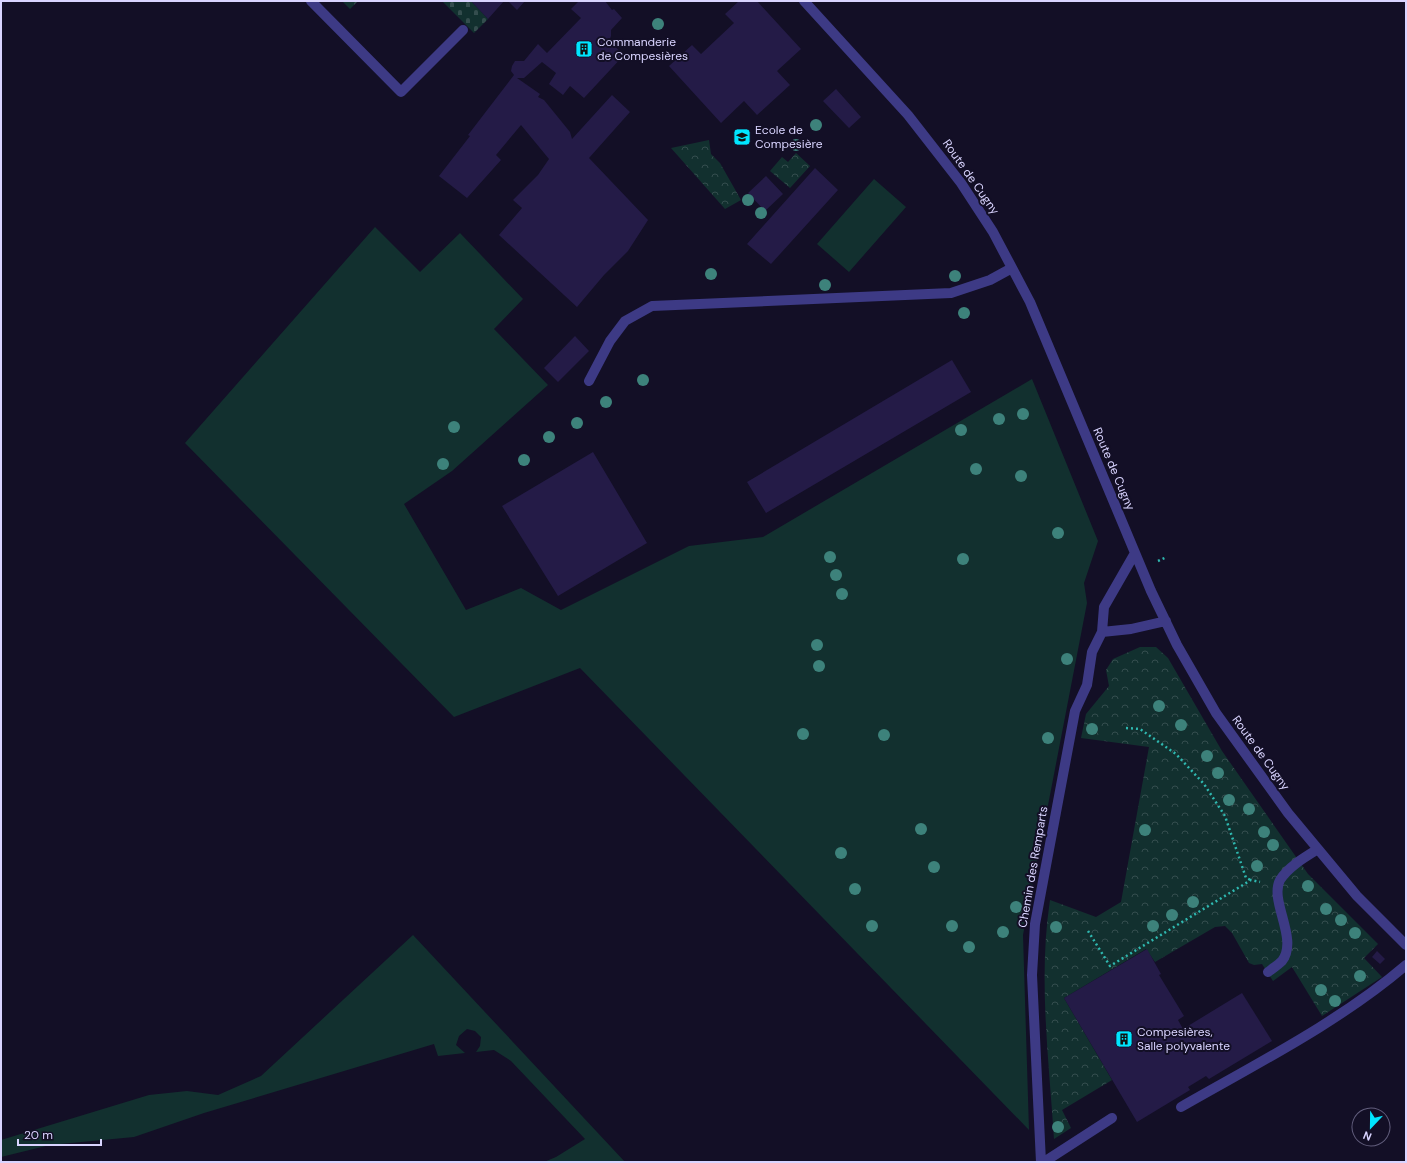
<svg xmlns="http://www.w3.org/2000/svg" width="1407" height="1163" viewBox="0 0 1407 1163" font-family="'DM Sans',sans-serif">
	<defs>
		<pattern id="forest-crowns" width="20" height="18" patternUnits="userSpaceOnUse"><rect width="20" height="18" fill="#12302f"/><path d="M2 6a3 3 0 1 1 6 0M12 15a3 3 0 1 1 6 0" fill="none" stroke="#344d4e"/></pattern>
		<pattern id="cemetery-stones" width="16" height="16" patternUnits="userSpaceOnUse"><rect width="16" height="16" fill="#12302f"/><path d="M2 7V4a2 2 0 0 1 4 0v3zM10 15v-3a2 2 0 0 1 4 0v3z" fill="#344d4e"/></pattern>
	</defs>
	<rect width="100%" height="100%" fill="#130f26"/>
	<path fill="#12302f" d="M874,179L906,207L849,272L817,244Z
		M375,227L420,272L460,233L523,299L494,329L548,385L452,471L404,504L466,610L521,588L561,610L689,546L763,537L1032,379L1098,541L1084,583L1087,603L1023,935L1029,1130L580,668L454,717L185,443Z
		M413,935L625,1162H544L556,1157L585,1139L511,1061L494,1050L476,1052L480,1046L481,1037L475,1031L467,1029L459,1036L456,1045L465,1053L438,1056L434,1044L204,1113L134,1137L50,1145L1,1157V1140L149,1095L187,1091L218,1095L261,1076Z"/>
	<path fill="url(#forest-crowns)" d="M709,140L711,154L720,163L741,200L725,209L671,148Z
		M796,153L810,166L790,188L770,171L782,157L788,162Z
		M1140,647H1156L1168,658L1222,751L1308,874L1378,944L1364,958L1382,977L1322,1016L1292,967L1273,981L1262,964L1254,965L1249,963L1232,933L1225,926L1215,927L1155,962L1146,949L1064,998L1112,1080L1062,1110L1071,1128L1054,1139C1049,1059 1038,979 1050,900L1096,917L1121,902L1149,747L1081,738L1086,714L1109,686L1106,670L1113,659Z"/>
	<path fill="url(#cemetery-stones)" d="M342,1H358L350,9Z
		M442,1H471L488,19L474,33Z"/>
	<path fill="#241b47" d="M471,1H504L488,19Z
		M508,1H525L517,10Z
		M579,1H605L612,10L614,9L622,18L611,30V36L609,41L624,55L584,98L570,86L563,95L549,84L556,73L542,62L524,78H517L540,94L538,97L544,100L570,132L572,139L612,95L630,112L589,158L648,220L628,251L604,275L577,307L499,235L522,208L513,200L538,175L549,159L521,125L496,155L501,160L467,198L439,176L470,136L468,135L514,75L511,71L512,66L515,61H524L538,44L547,53L581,18L571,9Z
		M739,1H757L801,49L777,71L790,85L757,115L744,101L721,123L669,66L692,45L701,54L734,23L725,14Z
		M836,89L861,117L849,128L823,101Z
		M815,168L838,190L771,264L747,244Z
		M766,176L783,194L765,211L748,193Z
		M575,336L589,351L558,382L544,368Z
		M952,360L971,392L766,513L747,482Z
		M593,452L647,543L558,596L502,506Z
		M1147,949L1161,974L1159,975L1184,1016L1178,1020L1183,1029L1242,993L1272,1041L1209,1079L1206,1076L1188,1087L1190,1090L1137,1122L1064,998Z
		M1377,951L1385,959L1380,964L1372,957Z"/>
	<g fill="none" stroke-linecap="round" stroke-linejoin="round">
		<path stroke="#2fb8b0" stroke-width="2.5" stroke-dasharray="2 3" stroke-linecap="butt" d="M1158,561L1167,557
			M1126,728L1140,729L1176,754L1204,784L1225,816L1246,878L1251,880
			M1088,931L1110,966L1251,880L1260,882"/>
		<path stroke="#3d3a85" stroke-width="10" d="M311,1L401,92L463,30
			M804,1L908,115L961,183L993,232L1030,302L1151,591L1177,645L1216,713L1288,813L1357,896L1406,945
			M589,381L610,341L625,321L652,306L951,293L990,280L1012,268
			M1102,632L1131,629L1166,621
			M1268,972C1272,969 1278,965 1282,961C1299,939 1269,901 1280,880C1288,867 1305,857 1318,849
			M1181,1107C1256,1064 1341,1021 1406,965
			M1041,1162L1032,975L1035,924L1075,711L1087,685L1092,652L1102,632L1104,607L1135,553
			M1044,1162L1112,1118"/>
	</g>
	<g fill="#3d827b">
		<circle cx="658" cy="24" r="6"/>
		<circle cx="816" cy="125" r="6"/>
		<circle cx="796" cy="145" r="6"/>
		<circle cx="748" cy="200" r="6"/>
		<circle cx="761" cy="213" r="6"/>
		<circle cx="711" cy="274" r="6"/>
		<circle cx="955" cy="276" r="6"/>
		<circle cx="825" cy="285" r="6"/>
		<circle cx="964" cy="313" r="6"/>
		<circle cx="643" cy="380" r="6"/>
		<circle cx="606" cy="402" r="6"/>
		<circle cx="1023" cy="414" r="6"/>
		<circle cx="999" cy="419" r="6"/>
		<circle cx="577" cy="423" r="6"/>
		<circle cx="454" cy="427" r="6"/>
		<circle cx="961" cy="430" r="6"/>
		<circle cx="549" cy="437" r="6"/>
		<circle cx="524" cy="460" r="6"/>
		<circle cx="443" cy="464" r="6"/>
		<circle cx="976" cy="469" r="6"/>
		<circle cx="1021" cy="476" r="6"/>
		<circle cx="1058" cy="533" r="6"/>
		<circle cx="830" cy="557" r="6"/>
		<circle cx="963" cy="559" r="6"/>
		<circle cx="836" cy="575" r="6"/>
		<circle cx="842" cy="594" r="6"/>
		<circle cx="817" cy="645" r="6"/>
		<circle cx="1067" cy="659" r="6"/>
		<circle cx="819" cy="666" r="6"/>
		<circle cx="1159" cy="706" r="6"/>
		<circle cx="1181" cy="725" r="6"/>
		<circle cx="1092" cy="729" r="6"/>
		<circle cx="803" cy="734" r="6"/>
		<circle cx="884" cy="735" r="6"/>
		<circle cx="1048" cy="738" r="6"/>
		<circle cx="1207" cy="756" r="6"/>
		<circle cx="1218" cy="773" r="6"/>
		<circle cx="1229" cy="800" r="6"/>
		<circle cx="1249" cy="809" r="6"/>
		<circle cx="921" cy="829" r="6"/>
		<circle cx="1145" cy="830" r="6"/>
		<circle cx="1264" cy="832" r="6"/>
		<circle cx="1273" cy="845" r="6"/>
		<circle cx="841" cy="853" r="6"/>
		<circle cx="1257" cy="866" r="6"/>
		<circle cx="934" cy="867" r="6"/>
		<circle cx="1308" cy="886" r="6"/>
		<circle cx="855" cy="889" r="6"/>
		<circle cx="1193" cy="902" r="6"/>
		<circle cx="1016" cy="907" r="6"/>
		<circle cx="1326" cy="909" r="6"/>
		<circle cx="1172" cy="915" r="6"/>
		<circle cx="1341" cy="920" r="6"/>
		<circle cx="872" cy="926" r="6"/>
		<circle cx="952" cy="926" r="6"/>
		<circle cx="1153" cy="926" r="6"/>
		<circle cx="1056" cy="927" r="6"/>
		<circle cx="1003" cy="932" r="6"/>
		<circle cx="1355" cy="933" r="6"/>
		<circle cx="969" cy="947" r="6"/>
		<circle cx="1360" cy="976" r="6"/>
		<circle cx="1321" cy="990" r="6"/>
		<circle cx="1335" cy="1001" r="6"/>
		<circle cx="1058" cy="1127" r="6"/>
	</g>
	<defs>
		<g id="building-square" transform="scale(0.9)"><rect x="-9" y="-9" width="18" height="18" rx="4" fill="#00e5ff" stroke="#130f26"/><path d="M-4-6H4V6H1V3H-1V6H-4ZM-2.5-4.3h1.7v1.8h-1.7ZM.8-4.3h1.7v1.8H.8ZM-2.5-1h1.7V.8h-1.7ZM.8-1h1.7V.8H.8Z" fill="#111"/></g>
		<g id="school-square" transform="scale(0.9)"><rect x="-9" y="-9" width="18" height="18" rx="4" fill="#00e5ff" stroke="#130f26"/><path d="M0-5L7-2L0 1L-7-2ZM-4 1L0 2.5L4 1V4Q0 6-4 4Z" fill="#111"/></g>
	</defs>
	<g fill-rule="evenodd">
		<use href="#building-square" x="584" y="49"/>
		<use href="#school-square" x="742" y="137"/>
		<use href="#building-square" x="1124" y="1039"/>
	</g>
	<g text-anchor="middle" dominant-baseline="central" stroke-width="4" stroke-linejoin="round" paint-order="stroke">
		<g font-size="12" fill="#d9d4ff" stroke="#130f26" text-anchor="start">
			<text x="597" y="42">Commanderie<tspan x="597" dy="14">de Compesières</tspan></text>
			<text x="755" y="130">Ecole de<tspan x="755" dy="14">Compesière</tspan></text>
			<text x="1137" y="1032">Compesières,<tspan x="1137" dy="14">Salle polyvalente</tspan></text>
		</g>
		<g font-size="12" fill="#d9d4ff" stroke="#130f26">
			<text transform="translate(971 177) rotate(55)">Route de Cugny</text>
			<text transform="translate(1114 469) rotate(67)">Route de Cugny</text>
			<text transform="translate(1261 753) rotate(54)">Route de Cugny</text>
			<text transform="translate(1033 867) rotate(-80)">Chemin des Remparts</text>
		</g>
	</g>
	<rect width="1407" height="1163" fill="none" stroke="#d9d4ff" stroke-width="4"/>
	<g transform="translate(1371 1127) rotate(202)"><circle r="19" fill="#130f26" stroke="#625e7d"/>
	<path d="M0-3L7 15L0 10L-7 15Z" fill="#00e5ff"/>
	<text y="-6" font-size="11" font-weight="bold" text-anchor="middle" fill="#d9d4ff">N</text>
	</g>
	<path d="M18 1139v6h83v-6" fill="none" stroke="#d9d4ff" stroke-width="2"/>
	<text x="24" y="1139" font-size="12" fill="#d9d4ff" stroke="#130f26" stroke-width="3" paint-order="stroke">20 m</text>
</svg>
